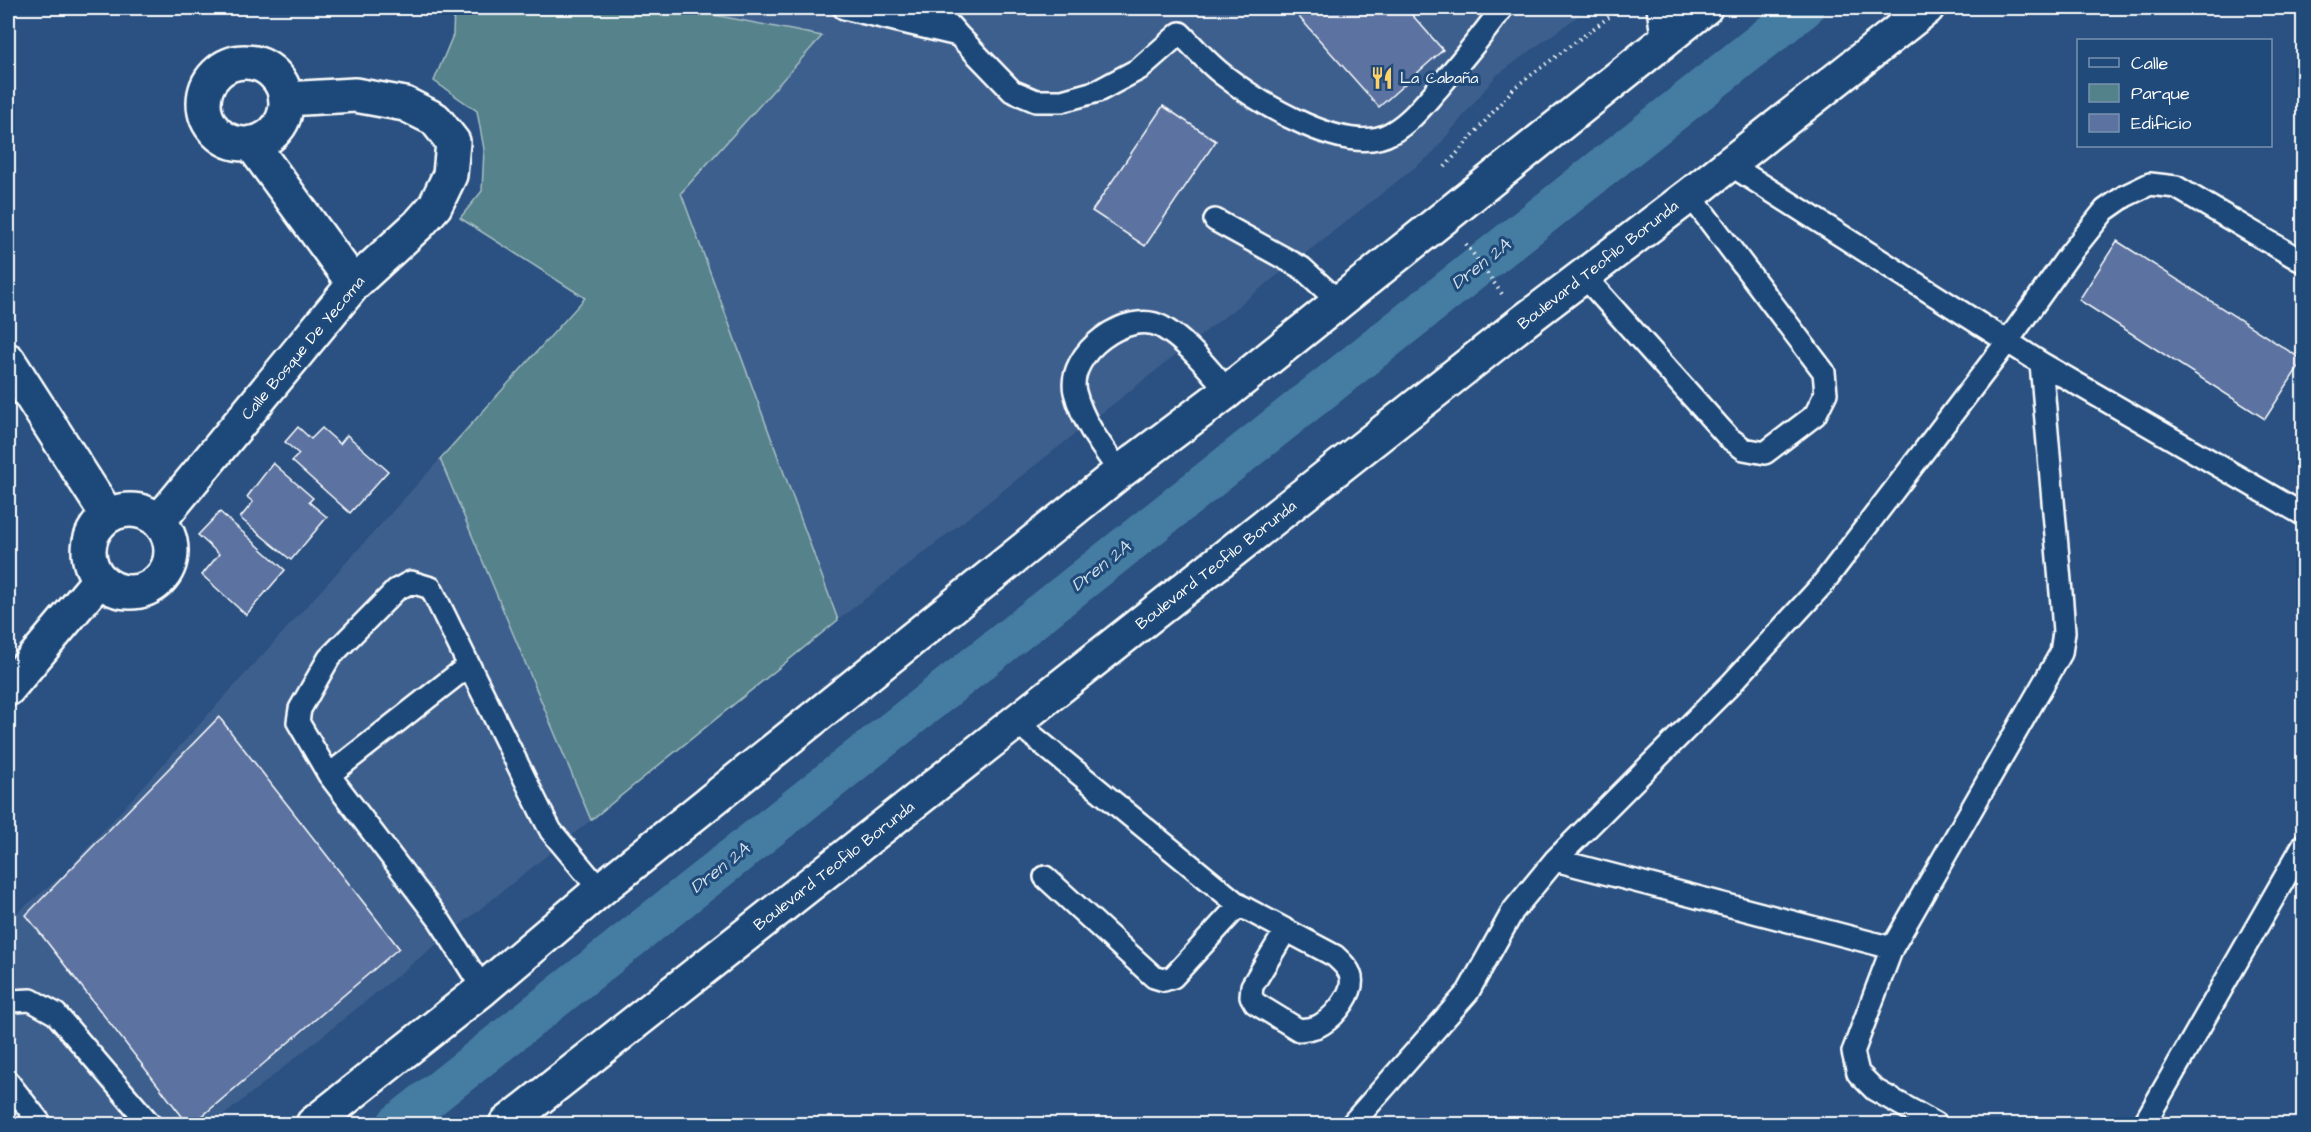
<svg xmlns="http://www.w3.org/2000/svg" width="2311" height="1132" viewBox="0 0 2311 1132" font-family="'Architects Daughter',sans-serif">
	<rect width="100%" height="100%" fill="#2a5181"/>
	<filter id="ink" filterUnits="userSpaceOnUse"><feTurbulence type="fractalNoise" baseFrequency=".0167" numOctaves="2"/><feDisplacementMap in="SourceGraphic" scale="12" xChannelSelector="R" yChannelSelector="G"/><feConvolveMatrix kernelMatrix="1 2 1 2 8 2 1 2 1" color-interpolation-filters="sRGB"/></filter>
	<g filter="url(#ink)">
		<path fill="#3d5e8d" d="M678,8H1589L1496,76L1432,154L838,620L681,193L822,36Z
			M440,459L591,820L213,1124H8V920L63,875Z"/>
		<path fill="#54828b" stroke="#aac0c5" stroke-width="1.5" d="M454,8H678L822,36L681,193L838,620L591,820L440,459L585,298L460,218L482,191L484,149L477,111L434,81L453,35Z"/>
		<g fill="none" stroke-linecap="round" stroke-linejoin="round">
			<path stroke="#457ca2" stroke-width="40" d="M397,1124L1804,8"/>
		</g>
		<path fill="#5c73a1" stroke="#fff" stroke-width="1.5" d="M1291,8H1406L1443,50L1379,107Z
			M1163,106L1216,141L1145,246L1092,211Z
			M2117,241L2303,360L2265,419L2079,300Z
			M298,427L311,439L322,428L340,444L347,435L388,471L350,513L292,461L299,454L285,442Z
			M273,463L313,498L309,502L327,517L291,560L240,518L253,502L247,497Z
			M220,512L285,570L246,615L202,575L219,554L198,535Z
			M219,717L399,948L193,1124H188L26,915Z"/>
		<g fill="none" stroke-linecap="round" stroke-linejoin="round">
			<g stroke="#fff" stroke-width="26">
				<path id="service" d="M844,8L958,35
					M934,8L958,35L1012,91L1036,101H1062L1098,91L1139,69L1180,33C1195,48 1209,65 1226,77C1261,104 1348,158 1391,133C1411,122 1425,103 1440,86C1462,60 1483,35 1502,8
					M1658,8L1663,43
					M1729,164L2041,363L2304,515
					M1215,220L1302,268L1339,302
					M1584,276L1729,438L1744,449L1765,453L1815,415L1826,393L1824,372L1690,195
					M1120,472C1102,447 1083,423 1075,392C1066,354 1128,308 1162,327C1189,343 1208,369 1228,391
					M468,666L329,775L298,722L300,709L329,658L396,590L411,582L431,588L543,816L551,831L600,890
					M1017,723L1239,905L1335,956C1340,961 1347,966 1350,974C1357,991 1335,1016 1322,1024C1315,1029 1306,1029 1299,1030L1255,1003L1251,996L1252,986L1286,930
					M329,775L440,921L483,989
					M1555,860L1892,948
					M1045,877L1154,977L1164,980L1173,977L1239,905
					M8,1003L12,1001L31,1000L56,1014L150,1124
					M8,1082L41,1124
					M1352,1124L1468,992L1513,911L1555,860L1731,684L1821,586L2007,342L2069,255L2105,210L2125,196L2150,184L2176,187L2300,260
					M1936,1124L1875,1090L1858,1073L1853,1052L1892,948L2061,653L2064,632L2062,604L2041,363
					M2144,1124L2304,844"/>
			</g>
			<g stroke="#fff" stroke-width="38">
				<path id="minor" d="M204 103a41 41 0 1 1 82 0a41 41 0 1 1-82 0Z
					M251,143L354,284
					M8,360L108,516
					M89 551a41 41 0 1 1 82 0a41 41 0 1 1-82 0Z
					M159,521L354,284L419,224L435,206L450,175L453,142L435,119L405,104L355,95L286,99
					M8,689L100,579"/>
			</g>
			<g stroke="#fff" stroke-width="38">
				<path id="secondary" d="M313,1124L483,989L600,890L1120,472L1228,391L1705,8
					M506,1124L1524,321L1690,195L1927,8"/>
			</g>
			<path stroke="#fff" stroke-width="4" stroke-dasharray="1.5 4.5" stroke-linecap="butt" d="M1445,167L1515,87L1621,8
				M1466,244L1502,294"/>
			<use href="#service" stroke="#1f4a7a" stroke-width="21"/>
			<use href="#minor" stroke="#1f4a7a" stroke-width="33"/>
			<use href="#secondary" stroke="#1f4a7a" stroke-width="33"/>
		</g>
	</g>
	<defs>
		<g id="restaurant-bare" transform="scale(1.8)"><path d="M-5-6h1v4h1v-4h1v4h1v-4h1v5L-1.5 .5V6h-2V.5L-5-1ZM5-6V6H3V1.5H1.5Q1.5-4 5-6Z" fill="#ffd166" stroke="#1f4a7a" stroke-width="2.5" paint-order="stroke"/></g>
	</defs>
	<g fill-rule="evenodd">
		<use href="#restaurant-bare" x="1382" y="78"/>
	</g>
	<g text-anchor="middle" dominant-baseline="central" stroke-width="6" stroke-linejoin="round" paint-order="stroke">
		<g font-size="16" fill="#fff" stroke="#1f4a7a" text-anchor="start">
			<text x="1400" y="78">La Cabaña</text>
		</g>
		<g font-size="16" fill="#fff" stroke="#1f4a7a">
			<text transform="translate(1598 265) rotate(-38)">Boulevard Teofilo Borunda</text>
			<text transform="translate(303 348) rotate(-50)">Calle Bosque De Yecoma</text>
			<text transform="translate(1216 565) rotate(-38)">Boulevard Teofilo Borunda</text>
			<text transform="translate(834 866) rotate(-38)">Boulevard Teofilo Borunda</text>
		</g>
		<g font-size="18" font-style="italic" fill="#d0dee8" stroke="#1f4a7a">
			<text transform="translate(1481 264) rotate(-38)">Dren 2A</text>
			<text transform="translate(1101 566) rotate(-38)">Dren 2A</text>
			<text transform="translate(720 868) rotate(-38)">Dren 2A</text>
		</g>
	</g>
	<rect width="2311" height="1132" fill="none" stroke="#1f4a7a" stroke-width="30"/>
	<rect x="15" y="15" width="2281" height="1102" fill="none" stroke="#fff" stroke-width="2" filter="url(#ink)"/>
	<rect x="2077" y="39" width="195" height="108" fill="#1f4a7a" stroke="#7992af" stroke-width="1.5"/>
	<rect x="2089" y="58" width="30" height="9" fill="#1f4a7a" stroke="#7992af" stroke-width="1.5"/>
	<text x="2131" y="69" font-size="18" fill="#ffffff">Calle</text>
	<rect x="2089" y="84" width="30" height="18" fill="#54828b" stroke="#7992af" stroke-width="1.5"/>
	<text x="2131" y="99" font-size="18" fill="#ffffff">Parque</text>
	<rect x="2089" y="114" width="30" height="18" fill="#5c73a1" stroke="#7992af" stroke-width="1.5"/>
	<text x="2131" y="129" font-size="18" fill="#ffffff">Edificio</text>
</svg>
